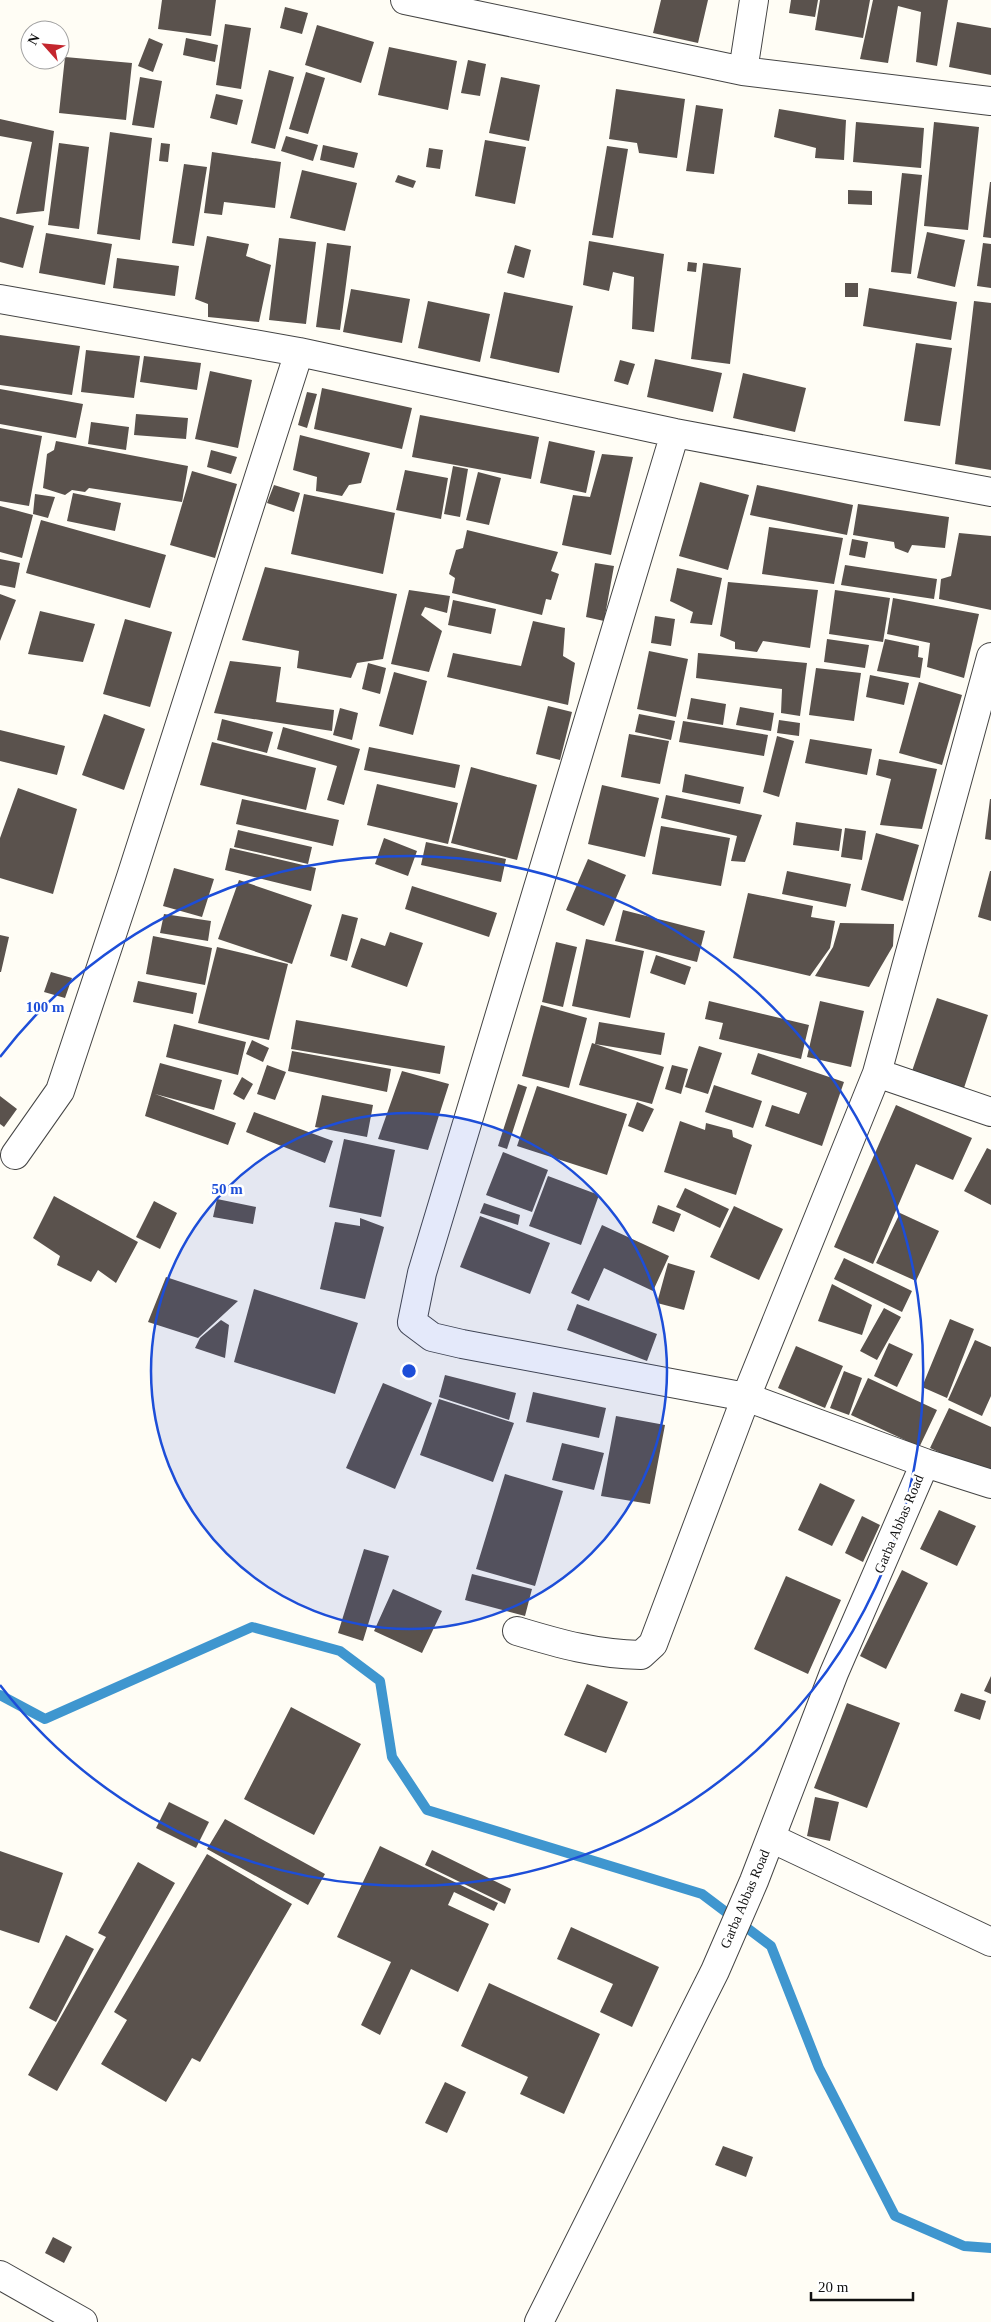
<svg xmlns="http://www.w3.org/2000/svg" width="991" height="2322" viewBox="0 0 991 2322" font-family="'Times New Roman',serif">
	<rect width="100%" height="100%" fill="#fffdf5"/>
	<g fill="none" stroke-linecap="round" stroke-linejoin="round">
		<path stroke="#3f96cf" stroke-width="10" d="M0,1695L45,1719L252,1627L340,1651L380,1681L392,1757L427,1810L702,1894L771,1946L819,2068L895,2216L964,2246L991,2248"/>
	</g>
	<path fill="#5a524d" d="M162,0H216L211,36L158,29Z
		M661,0H708L698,43L653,33Z
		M791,0H818L815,17L789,13Z
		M820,0H870L863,38L815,30Z
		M873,0H948L937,66L916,62L921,12L898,6L888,63L860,59Z
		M285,7L308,13L302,34L280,28Z
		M957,22L991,28V75L949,67Z
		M225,24L251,28L241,89L216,85Z
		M317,25L374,42L361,83L305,65Z
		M149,38L163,44L153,72L138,66Z
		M186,38L218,45L215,62L183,55Z
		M389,47L457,61L448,110L378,95Z
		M65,57L132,63L126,120L59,113Z
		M468,60L486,64L480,96L461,93Z
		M269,70L294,77L275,149L251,143Z
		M306,72L325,78L308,134L289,129Z
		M140,77L162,81L154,128L132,125Z
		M501,77L540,85L529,141L489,133Z
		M616,89L685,99L677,158L639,153L637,143L609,139Z
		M216,94L243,100L237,125L210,118Z
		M696,105L723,109L714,174L686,171Z
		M779,109L846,120L844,160L815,158L816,148L774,137Z
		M0,119L54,131L44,211L16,214L32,142L0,136Z
		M856,122L924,128L921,168L853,162Z
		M934,122L979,127L968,230L924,226Z
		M110,132L152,138L140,240L97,234Z
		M286,136L318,145L313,161L281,151Z
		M485,140L526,147L515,204L475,196Z
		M59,143L89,147L79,229L48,225Z
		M161,143L170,144L168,162L159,161Z
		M323,145L358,153L354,168L320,160Z
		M607,146L628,149L613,238L592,235Z
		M429,148L443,150L440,169L426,167Z
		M212,152L281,162L275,208L224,202L222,215L204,213Z
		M184,164L207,167L194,246L172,243Z
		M302,170L357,183L345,231L290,218Z
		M902,173L922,175L911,274L891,272Z
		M398,175L416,181L413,188L395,182Z
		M990,182H991V238L983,237Z
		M848,190L872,191V205L848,204Z
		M0,217L34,226L23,268L0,262Z
		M927,232L965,240L955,287L917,278Z
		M46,233L112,244L105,285L39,273Z
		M207,236L249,244L246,256L271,265L259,322L208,317V304L195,299Z
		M279,238L316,242L306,324L269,320Z
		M589,241L664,254L654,332L632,329L634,277L613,272L609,291L583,285Z
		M327,243L351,246L340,330L316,327Z
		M983,243L991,244V288L977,286Z
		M515,245L531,250L524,278L507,273Z
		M117,258L179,266L175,296L113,288Z
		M688,262L697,263L696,272L687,271Z
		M703,263L741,268L730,364L691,359Z
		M845,283H858V297H845Z
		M869,288L957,302L951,340L863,326Z
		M351,289L410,299L402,343L343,332Z
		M504,292L573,306L559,373L490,358Z
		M428,301L490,314L480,362L418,348Z
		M974,301L991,303V470L955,464Z
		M0,335L80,346L72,395L0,385Z
		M916,343L952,348L940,426L904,421Z
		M86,350L140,356L134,398L81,392Z
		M144,356L201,363L197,390L140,382Z
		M655,359L722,373L713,412L647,397Z
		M620,360L635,364L628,385L614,381Z
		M210,371L252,380L238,448L195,439Z
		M743,373L806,388L795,432L733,418Z
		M322,388L412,408L402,449L314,429Z
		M0,389L83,404L76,438L0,424Z
		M307,392L317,394L307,428L298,425Z
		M136,414L188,418L186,439L134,435Z
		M420,415L539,437L531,479L412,457Z
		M91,422L129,427L126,450L88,444Z
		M0,428L42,436L29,506L0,501Z
		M300,435L370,453L361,483L349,485L342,496L316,491L317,477L293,470Z
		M56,441L188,466L182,502L89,488L85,492L72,490L65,495L43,488L47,454L54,450Z
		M549,441L595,451L586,493L540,483Z
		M211,450L237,457L231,474L207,467Z
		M602,454L633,457L611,555L562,545L573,495L590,497Z
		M453,466L468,469L460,517L444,514Z
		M405,470L448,478L441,519L396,510Z
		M192,471L237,484L215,558L170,545Z
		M478,472L501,478L489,525L466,520Z
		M700,482L749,495L728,570L679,556Z
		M274,485L300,493L294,512L267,503Z
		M757,485L853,505L847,535L750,515Z
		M73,493L121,503L115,531L67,521Z
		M35,494L55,497L48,518L33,514Z
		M304,494L395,513L383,574L291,554Z
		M858,504L949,517L945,548L912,545L908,553L895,548L894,542L853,535Z
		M0,506L33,515L22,558L0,552Z
		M41,520L166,555L150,608L26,573Z
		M769,527L843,538L834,584L762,574Z
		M467,530L558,552L551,571L559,574L551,600L546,599L542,615L452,593L455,578L449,574L456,550L463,548Z
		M959,533L991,536V610L939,599L941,579L951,576Z
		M852,539L868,542L865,558L849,555Z
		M0,559L20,563L15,588L0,585Z
		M595,563L614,566L604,621L586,617Z
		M845,565L937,579L934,599L841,585Z
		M265,567L397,594L383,659L357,663L351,678L297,668L299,651L242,640Z
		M677,568L722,578L712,625L690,623L693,612L670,601Z
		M728,582L818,590L810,648L763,641L757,652L735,649V642L720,636Z
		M409,590L450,596L447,613L425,607L421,615L442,631L429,672L391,664Z
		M835,590L890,598L883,642L829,634Z
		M0,594L16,600L0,641Z
		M893,598L979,614L964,678L927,667L930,643L887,634Z
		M453,600L496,609L491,634L448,625Z
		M40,611L95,624L83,662L28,654Z
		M655,616L675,619L671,646L651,643Z
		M125,619L172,632L150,707L103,694Z
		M533,621L565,628L563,656L575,663L568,705L447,677L453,653L521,666Z
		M827,639L869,645L865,668L824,662Z
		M885,639L919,646L918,657L923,658L920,678L877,671Z
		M649,651L688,659L676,717L637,709Z
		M698,653L807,663L800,716L781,713L782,689L696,678Z
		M230,661L281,667L276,702L334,710L332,731L214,713Z
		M368,663L386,668L380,694L362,689Z
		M816,668L861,673L854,721L809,715Z
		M394,672L427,681L413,735L379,726Z
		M870,675L909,683L904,705L866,697Z
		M919,682L962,695L942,765L899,753Z
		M691,698L726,704L723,725L687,719Z
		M548,706L572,712L560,760L536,754Z
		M740,707L774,713L771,731L736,725Z
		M340,708L358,713L352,740L333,735Z
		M104,714L145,729L124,790L82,775Z
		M639,714L675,721L671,740L635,732Z
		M222,719L273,732L267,753L217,740Z
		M779,720L800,723L799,736L777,733Z
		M683,721L768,735L764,756L679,742Z
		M283,727L360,749L344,805L327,800L337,766L277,749Z
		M0,730L65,746L57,775L0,761Z
		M629,734L669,741L660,784L621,777Z
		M777,736L794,741L779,797L763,792Z
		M810,739L872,749L867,775L805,763Z
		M212,742L316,768L306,810L200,785Z
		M369,747L460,765L455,788L364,770Z
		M879,759L937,769L922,829L880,825L891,779L876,775Z
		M471,767L537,785L517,860L451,843Z
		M685,774L744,787L740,804L682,792Z
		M377,784L458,803L448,844L367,825Z
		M602,785L659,798L645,857L588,844Z
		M18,788L77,809L53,894L0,878V838Z
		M666,795L762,815L745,862L731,861L737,836L661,818Z
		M242,799L339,820L333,846L236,824Z
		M990,799H991V840L985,839Z
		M796,822L842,829L839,851L793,845Z
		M661,826L730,838L721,886L652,874Z
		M845,828L866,831L862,860L841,857Z
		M238,830L312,847L308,864L234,847Z
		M876,833L919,845L903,901L861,890Z
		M384,838L417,851L408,876L375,864Z
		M426,842L506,859L501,882L421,865Z
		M230,848L316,868L311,891L225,870Z
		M588,859L626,875L604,926L566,910Z
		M174,868L214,879L202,917L163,906Z
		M787,871L851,884L846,907L782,894Z
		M990,871H991V921L978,917Z
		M239,880L312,905L292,964L218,939Z
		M412,886L497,913L489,937L405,909Z
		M748,893L813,906L811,917L835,921L830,948L810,976L733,958Z
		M623,910L705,931L697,962L615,941Z
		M164,914L211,921L208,941L160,933Z
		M342,914L358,918L347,961L330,956Z
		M840,923L894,924L893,946L869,987L815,976L833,947Z
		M390,932L423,943L407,987L351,967L361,938L385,946Z
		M0,935L9,937L1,972H0Z
		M153,936L212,948L205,985L146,974Z
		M586,939L644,951L630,1018L572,1006Z
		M556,942L577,947L563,1007L542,1002Z
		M217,947L288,964L269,1040L198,1023Z
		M656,955L691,967L685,985L650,973Z
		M51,972L72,978L65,998L44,992Z
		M138,981L197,993L193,1014L133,1002Z
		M937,998L988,1015L963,1091L911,1074Z
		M709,1001L809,1025L801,1059L719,1039L723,1023L705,1019Z
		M820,1001L864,1011L851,1067L807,1057Z
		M541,1005L587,1018L569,1088L522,1076Z
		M296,1020L445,1046L440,1074L291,1049Z
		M599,1022L665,1033L661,1055L595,1044Z
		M174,1024L246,1042L238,1075L166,1057Z
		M252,1040L269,1048L263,1062L246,1054Z
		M592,1043L664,1067L652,1104L579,1085Z
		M699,1046L722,1053L708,1094L685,1087Z
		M292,1051L391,1069L387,1092L288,1071Z
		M758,1053L844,1082L822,1146L765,1126L772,1105L799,1114L807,1093L751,1074Z
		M160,1063L222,1080L214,1110L155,1094L236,1123L228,1145L145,1116Z
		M267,1065L286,1072L275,1100L257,1094Z
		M672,1065L688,1069L681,1094L665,1089Z
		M402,1071L449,1084L428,1150L378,1139Z
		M242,1077L253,1084L244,1100L233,1094Z
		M518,1084L527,1087L507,1149L498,1146Z
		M714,1085L762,1101L753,1128L705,1112Z
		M537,1086L627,1114L607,1175L517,1146Z
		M322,1095L373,1105L367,1137L315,1127Z
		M0,1096L17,1109L4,1127L0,1124Z
		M637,1102L654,1109L643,1132L628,1126Z
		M896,1105L972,1138L953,1180L916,1164L873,1264L834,1247Z
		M254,1112L333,1141L325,1163L246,1132Z
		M680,1121L705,1130L706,1123L732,1130L733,1137L752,1145L736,1195L664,1172Z
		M344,1139L395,1150L381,1217L329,1207Z
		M987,1148L991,1150V1205L964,1191Z
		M503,1152L548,1170L532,1212L486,1195Z
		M548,1176L599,1195L581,1245L529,1226Z
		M685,1188L729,1209L720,1228L676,1207Z
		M54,1196L138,1242L116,1283L98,1270L91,1282L57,1265L60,1256L33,1238Z
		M217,1199L256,1207L253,1224L213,1217Z
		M154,1201L177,1213L160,1249L136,1237Z
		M484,1203L520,1215L518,1225L480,1213Z
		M658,1205L681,1214L674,1232L652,1223Z
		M734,1206L783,1229L759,1280L710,1257Z
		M900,1213L939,1231L916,1281L876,1263Z
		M480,1216L550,1243L530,1294L460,1267Z
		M360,1218L384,1227L365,1299L320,1289L335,1222L360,1226Z
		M602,1225L669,1256L653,1291L604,1268L589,1301L571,1293Z
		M844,1258L912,1291L902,1312L834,1279Z
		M668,1263L695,1271L684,1310L657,1303Z
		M166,1277L238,1301L198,1338L148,1322Z
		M832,1284L872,1305L862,1335L818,1321Z
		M254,1289L358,1323L335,1394L234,1362Z
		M577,1304L657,1334L647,1361L567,1330Z
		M884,1308L901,1317L877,1360L860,1351Z
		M950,1319L974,1329L947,1398L922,1387Z
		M221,1320L229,1325L225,1358L195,1348L200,1338Z
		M975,1340L991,1347V1396L982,1416L948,1400Z
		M889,1343L913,1354L897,1387L874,1376Z
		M796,1346L843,1366L825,1408L778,1388Z
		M844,1371L862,1378L849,1415L830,1408Z
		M445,1375L516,1393L509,1420L439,1397Z
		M868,1378L937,1410L917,1452L903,1447L905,1440L851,1415Z
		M383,1383L432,1403L395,1489L346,1468Z
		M533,1392L606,1408L599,1438L526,1422Z
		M439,1399L514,1423L493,1482L420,1455Z
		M949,1408L991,1427V1476L930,1448Z
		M616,1416L665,1425L650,1504L601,1496Z
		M562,1443L604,1453L594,1490L552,1480Z
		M505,1474L563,1491L535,1586L476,1569Z
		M820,1483L855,1500L832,1546L798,1530Z
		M939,1510L976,1526L957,1566L920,1549Z
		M862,1516L880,1525L863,1562L845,1553Z
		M364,1549L389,1556L363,1641L338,1633Z
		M902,1570L928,1583L886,1669L860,1656Z
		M472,1574L532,1589L525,1616L465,1600Z
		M786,1576L841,1600L808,1674L754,1649Z
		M393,1589L442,1611L422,1653L374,1631Z
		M991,1676V1694L984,1691Z
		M587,1684L628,1702L606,1753L564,1735Z
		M961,1693L986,1701L980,1720L954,1711Z
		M847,1703L900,1723L867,1808L814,1788Z
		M291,1707L361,1744L314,1835L244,1799Z
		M815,1797L839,1802L830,1841L807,1836Z
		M169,1802L209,1822L196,1848L156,1828Z
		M225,1819L325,1874L308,1905L207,1849Z
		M380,1846L498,1903L494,1911L454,1892L448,1905L489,1924L458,1992L411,1969L380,2035L361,2025L391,1962L337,1937Z
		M432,1850L511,1889L505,1904L425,1865Z
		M0,1851L63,1873L39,1943L0,1930Z
		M207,1854L292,1904L200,2062L192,2058L166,2102L101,2064L127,2020L114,2012Z
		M138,1862L175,1883L57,2091L28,2075L106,1937L98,1933Z
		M571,1927L659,1967L632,2027L600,2012L613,1984L557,1959Z
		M66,1935L94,1949L56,2022L29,2008Z
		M489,1983L600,2034L564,2114L520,2094L528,2077L461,2046Z
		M445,2082L466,2092L447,2133L425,2123Z
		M723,2146L753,2157L746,2177L715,2165Z
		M53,2237L72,2247L64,2263L45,2253Z"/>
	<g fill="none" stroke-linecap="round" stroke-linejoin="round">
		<g stroke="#444" stroke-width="30">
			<path id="minor" d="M405,0L743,71L991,101
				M743,71L754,0
				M0,299L299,352L675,433L991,492
				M675,433L422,1273L412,1322L432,1337L462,1344L746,1397L925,1463L991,1484
				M877,1073L991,1112
				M15,1155L60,1091L131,877L299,352
				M517,1631C560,1644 596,1654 641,1655L653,1644L746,1397L877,1073L991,657
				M771,1838L991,1942
				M0,2275L83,2322
				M539,2322L715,1971L754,1881L834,1673L925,1463"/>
		</g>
		<use href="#minor" stroke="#fff" stroke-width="28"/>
	</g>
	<circle cx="409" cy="1371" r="258" fill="#1d4ed8" fill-opacity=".12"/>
	<g fill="none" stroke="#1d4ed8" stroke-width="2.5">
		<circle cx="409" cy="1371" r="258"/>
		<path d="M0 1057A515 515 0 1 1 0 1685"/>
	</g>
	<g text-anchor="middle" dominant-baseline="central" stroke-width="5" stroke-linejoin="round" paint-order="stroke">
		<g font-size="14" fill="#111" stroke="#fff">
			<text transform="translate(899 1524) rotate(-67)">Garba Abbas Road</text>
			<text transform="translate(745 1899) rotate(-67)">Garba Abbas Road</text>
		</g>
	</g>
	<circle cx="409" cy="1371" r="8" fill="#1d4ed8" stroke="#fff" stroke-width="2.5"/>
	<g font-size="15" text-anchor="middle" font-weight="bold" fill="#1d4ed8" stroke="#fff" stroke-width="5" stroke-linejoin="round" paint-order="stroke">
		<text x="45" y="1012">100 m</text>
		<text x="227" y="1194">50 m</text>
	</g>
	<g transform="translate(45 45) rotate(297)"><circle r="24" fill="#ffffff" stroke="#a0a0a0"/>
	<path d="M0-4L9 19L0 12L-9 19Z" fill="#c4262e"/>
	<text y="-8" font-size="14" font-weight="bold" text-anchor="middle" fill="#111111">N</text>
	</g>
	<path d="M811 2292v8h102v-8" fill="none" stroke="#111111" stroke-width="2.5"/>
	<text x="818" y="2292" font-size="15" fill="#111111" stroke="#ffffff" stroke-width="4" paint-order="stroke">20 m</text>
</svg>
